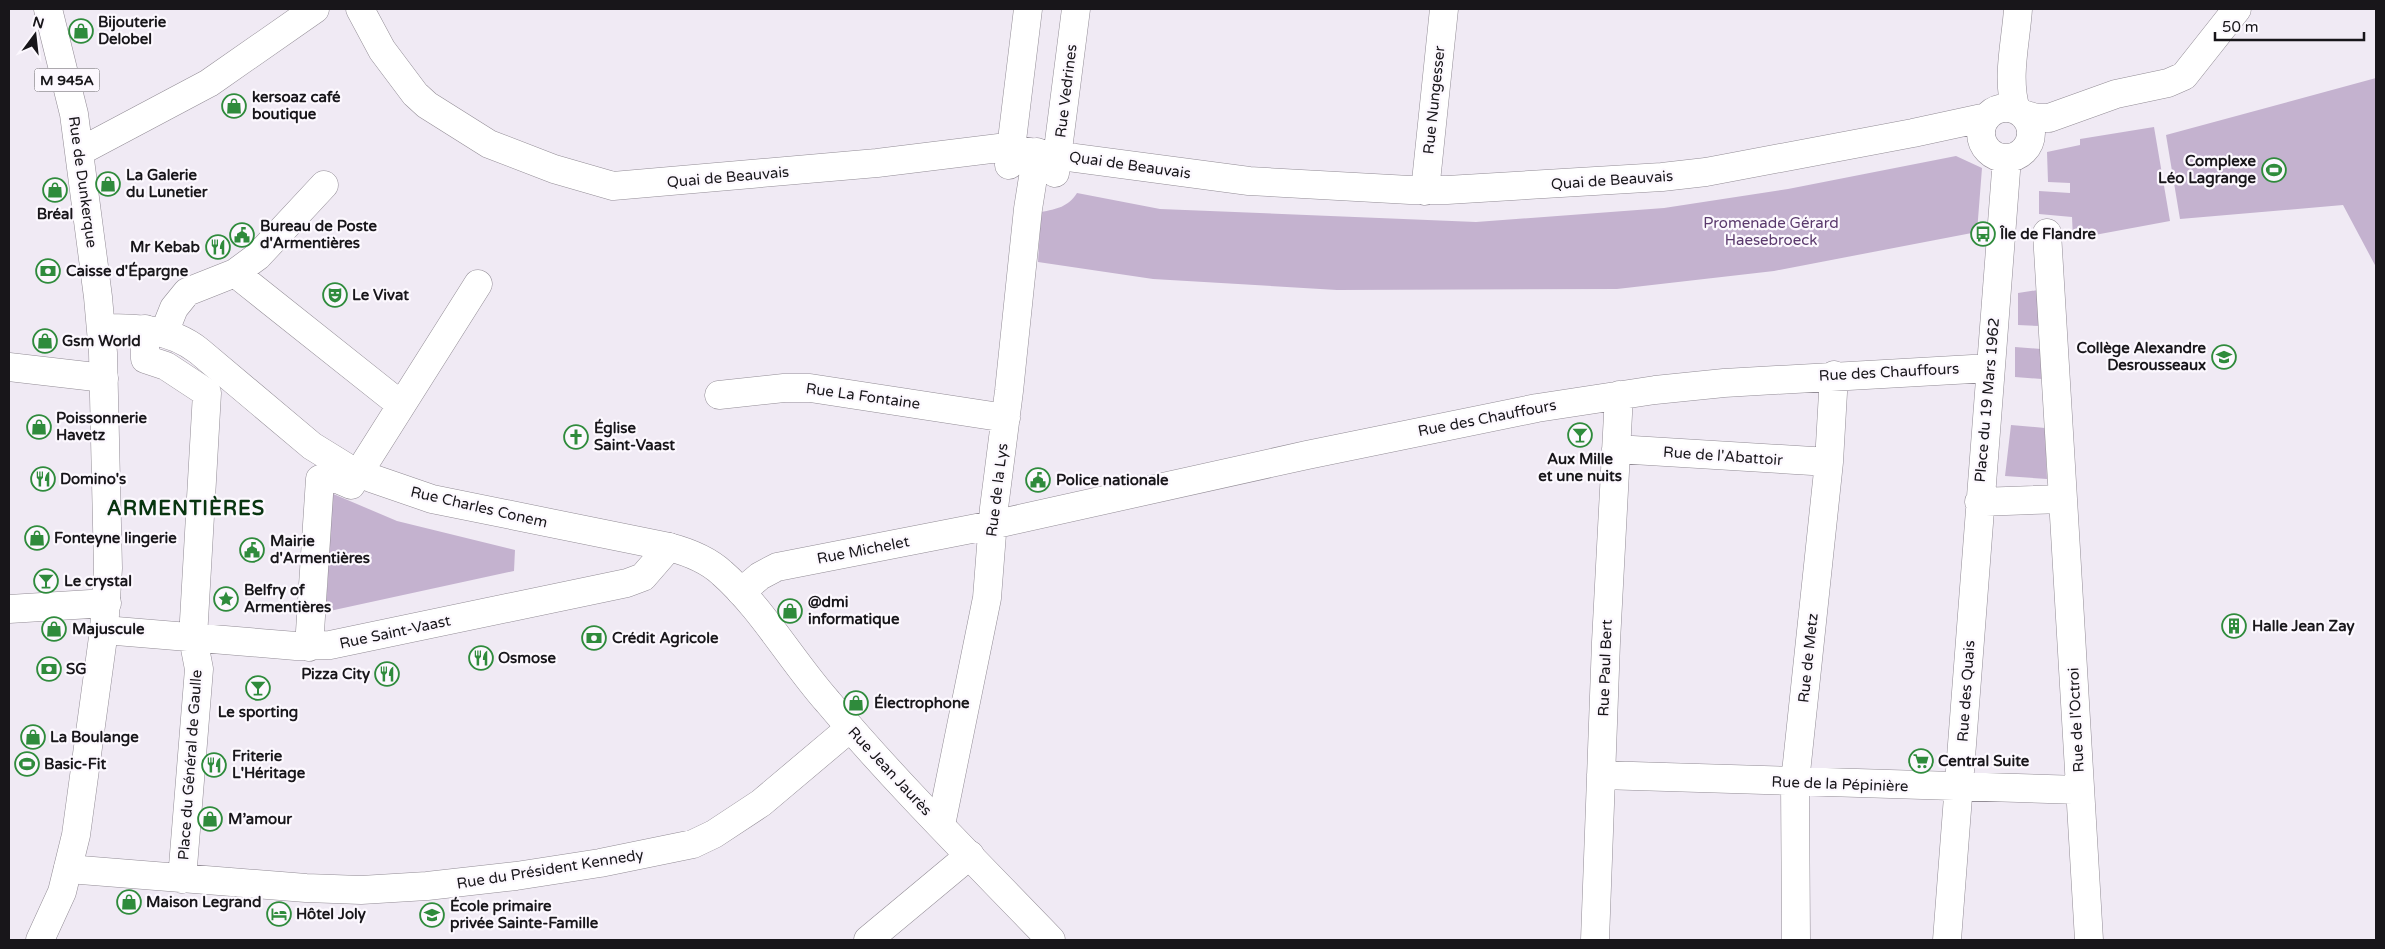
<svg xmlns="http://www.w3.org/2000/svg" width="2385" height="949" viewBox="0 0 2385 949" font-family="'Varela Round',sans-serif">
	<rect width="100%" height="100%" fill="#f0eaf4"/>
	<path fill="#c4b2cf" d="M2376,78V267L2343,205L2180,219L2166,135Z
		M2154,127L2170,221L2073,239L2072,217L2039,214V191L2070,193V183L2048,182L2047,152L2080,145V139Z
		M1956,156L1982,168L1977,232L1774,271L1617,289L1337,290L1153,279L1038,262L1041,212C1057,209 1068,207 1077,193L1160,209L1476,222L1664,208L1788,189Z
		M2038,290L2040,326L2018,325V293Z
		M2015,347L2041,349L2042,379L2015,377Z
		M2011,425L2045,428L2047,479L2005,476Z
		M331,493L397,521L515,550L514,571L325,612L328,578L324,576Z"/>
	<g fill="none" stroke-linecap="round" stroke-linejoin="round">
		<g stroke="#928c95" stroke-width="29">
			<path id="minor" d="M360,9L382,50L415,94L427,105L489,144L554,169L613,186L877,163L999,148L1249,181L1410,190H1447L1662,177L1706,172L1913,133L1987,117
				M1981 133a25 25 0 1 1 50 0a25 25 0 1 1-50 0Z
				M2016,110C2006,78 2016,41 2018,9
				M2023,114L2036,118H2049L2116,94L2168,83L2184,76L2237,9
				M1009,165L1028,9
				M1055,173L1076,9
				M1425,191L1444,9
				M235,273L401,405
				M145,329V359L166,366L207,393L193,638L199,669L182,879
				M164,333L174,308L187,292L235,273L258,256L324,185
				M9,367L104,378
				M719,395L784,388H810L1006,418
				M1616,449L1829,462
				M2063,499L2089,940
				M1979,502L2063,499L2047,233
				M741,592L760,576L777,567L992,525L1307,455L1537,408L1655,390L1724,383L1990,368
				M9,609L107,603
				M104,630L296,646L330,645L627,583L643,577L669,547
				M309,647L320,479H337L351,485L478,284
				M1601,775L2080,790
				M941,825L987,598L994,508L1009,391L1028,209L1037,152
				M68,869L306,888L361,890L427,886L516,876L600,863L693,844L714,834L761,803L850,728
				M868,940L970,855
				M1595,940L1606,642L1619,395
				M1796,940L1795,782L1829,462L1834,375
				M1947,940L2007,158"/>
		</g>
		<g stroke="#928c95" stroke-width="29">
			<path id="major" d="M79,152L209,83L315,9
				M102,328C137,328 170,328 199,351L312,446L346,467L371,478L432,499L669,547C688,552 707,559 722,573C761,607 793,663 828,702C898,785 976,862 1051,940
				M40,940L62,892L76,835L104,630L108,568L103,353L98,297L74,114L48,9"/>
		</g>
		<use href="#minor" stroke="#fff" stroke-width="28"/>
		<use href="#major" stroke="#fff" stroke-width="28"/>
	</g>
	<defs>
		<g id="shop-ring" transform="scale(1.25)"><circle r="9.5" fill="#fcf8fe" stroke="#2f8b3c" stroke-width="1.5"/><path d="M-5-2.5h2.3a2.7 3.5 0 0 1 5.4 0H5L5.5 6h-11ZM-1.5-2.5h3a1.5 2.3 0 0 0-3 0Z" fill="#2f8b3c"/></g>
		<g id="stadium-ring" transform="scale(1.25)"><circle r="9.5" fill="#fcf8fe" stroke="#2f8b3c" stroke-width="1.5"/><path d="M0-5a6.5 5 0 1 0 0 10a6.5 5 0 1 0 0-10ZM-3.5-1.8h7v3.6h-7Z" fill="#2f8b3c"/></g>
		<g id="bus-ring" transform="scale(1.25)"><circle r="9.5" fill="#fcf8fe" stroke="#2f8b3c" stroke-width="1.5"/><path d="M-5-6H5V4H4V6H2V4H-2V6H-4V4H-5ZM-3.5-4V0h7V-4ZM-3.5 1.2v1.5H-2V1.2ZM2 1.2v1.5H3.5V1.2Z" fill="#2f8b3c"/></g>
		<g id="civic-ring" transform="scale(1.25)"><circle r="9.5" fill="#fcf8fe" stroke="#2f8b3c" stroke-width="1.5"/><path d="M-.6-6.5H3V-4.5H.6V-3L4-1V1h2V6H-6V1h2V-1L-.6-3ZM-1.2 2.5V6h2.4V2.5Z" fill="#2f8b3c"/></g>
		<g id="restaurant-ring" transform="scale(1.25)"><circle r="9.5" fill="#fcf8fe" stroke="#2f8b3c" stroke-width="1.5"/><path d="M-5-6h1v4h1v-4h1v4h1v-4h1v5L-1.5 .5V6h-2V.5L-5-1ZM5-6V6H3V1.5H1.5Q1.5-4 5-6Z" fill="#2f8b3c"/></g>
		<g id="bank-ring" transform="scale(1.25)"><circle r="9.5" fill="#fcf8fe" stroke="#2f8b3c" stroke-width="1.5"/><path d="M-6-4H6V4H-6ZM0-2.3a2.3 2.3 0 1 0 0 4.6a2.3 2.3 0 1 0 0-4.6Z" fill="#2f8b3c"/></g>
		<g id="theatre-ring" transform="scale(1.25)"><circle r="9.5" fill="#fcf8fe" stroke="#2f8b3c" stroke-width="1.5"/><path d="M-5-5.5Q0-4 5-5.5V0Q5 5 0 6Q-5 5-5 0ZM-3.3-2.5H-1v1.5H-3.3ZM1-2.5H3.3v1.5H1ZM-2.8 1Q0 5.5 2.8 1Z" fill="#2f8b3c"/></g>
		<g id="school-ring" transform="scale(1.25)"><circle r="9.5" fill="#fcf8fe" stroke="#2f8b3c" stroke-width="1.5"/><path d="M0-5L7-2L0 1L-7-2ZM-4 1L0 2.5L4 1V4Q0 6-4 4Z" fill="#2f8b3c"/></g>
		<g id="bar-ring" transform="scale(1.25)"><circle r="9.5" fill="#fcf8fe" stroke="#2f8b3c" stroke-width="1.5"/><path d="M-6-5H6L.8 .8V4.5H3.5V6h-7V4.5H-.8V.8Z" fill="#2f8b3c"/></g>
		<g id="church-ring" transform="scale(1.25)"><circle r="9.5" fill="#fcf8fe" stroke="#2f8b3c" stroke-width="1.5"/><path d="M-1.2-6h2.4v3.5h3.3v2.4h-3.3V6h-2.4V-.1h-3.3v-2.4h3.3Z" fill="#2f8b3c"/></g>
		<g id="sight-ring" transform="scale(1.25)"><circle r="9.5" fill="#fcf8fe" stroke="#2f8b3c" stroke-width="1.5"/><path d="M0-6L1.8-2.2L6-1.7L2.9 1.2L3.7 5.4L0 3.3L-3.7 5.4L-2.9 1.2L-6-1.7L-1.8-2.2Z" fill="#2f8b3c"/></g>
		<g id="building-ring" transform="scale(1.25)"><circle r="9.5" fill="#fcf8fe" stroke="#2f8b3c" stroke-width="1.5"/><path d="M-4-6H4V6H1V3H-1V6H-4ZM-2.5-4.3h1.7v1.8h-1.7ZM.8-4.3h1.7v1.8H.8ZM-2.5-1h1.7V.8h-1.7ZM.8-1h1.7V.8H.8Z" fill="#2f8b3c"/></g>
		<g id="supermarket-ring" transform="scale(1.25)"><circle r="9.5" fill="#fcf8fe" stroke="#2f8b3c" stroke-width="1.5"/><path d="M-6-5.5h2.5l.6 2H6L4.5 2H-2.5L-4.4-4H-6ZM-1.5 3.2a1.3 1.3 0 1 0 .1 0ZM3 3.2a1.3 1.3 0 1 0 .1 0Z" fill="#2f8b3c"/></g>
		<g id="hotel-ring" transform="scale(1.25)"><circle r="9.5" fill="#fcf8fe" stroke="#2f8b3c" stroke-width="1.5"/><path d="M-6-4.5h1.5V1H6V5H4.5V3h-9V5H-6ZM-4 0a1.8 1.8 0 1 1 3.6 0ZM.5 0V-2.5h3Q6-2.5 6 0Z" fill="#2f8b3c"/></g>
	</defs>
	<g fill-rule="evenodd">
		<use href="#shop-ring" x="81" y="31"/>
		<use href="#shop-ring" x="234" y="106"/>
		<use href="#stadium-ring" x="2274" y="170"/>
		<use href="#shop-ring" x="108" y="184"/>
		<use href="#shop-ring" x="55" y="190"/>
		<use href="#bus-ring" x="1983" y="234"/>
		<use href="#civic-ring" x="242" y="235"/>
		<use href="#restaurant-ring" x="218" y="247"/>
		<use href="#bank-ring" x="48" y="271"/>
		<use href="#theatre-ring" x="335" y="295"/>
		<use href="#shop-ring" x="45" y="341"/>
		<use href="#school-ring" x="2224" y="357"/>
		<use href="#shop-ring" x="39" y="427"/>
		<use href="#bar-ring" x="1580" y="435"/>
		<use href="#church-ring" x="576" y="437"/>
		<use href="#restaurant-ring" x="43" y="479"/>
		<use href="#civic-ring" x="1038" y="480"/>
		<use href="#shop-ring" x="37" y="538"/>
		<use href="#civic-ring" x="252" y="550"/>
		<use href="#bar-ring" x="46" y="581"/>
		<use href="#sight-ring" x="226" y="599"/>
		<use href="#shop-ring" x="790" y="611"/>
		<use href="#building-ring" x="2234" y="626"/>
		<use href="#shop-ring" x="54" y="629"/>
		<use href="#bank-ring" x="594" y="638"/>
		<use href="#restaurant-ring" x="481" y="658"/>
		<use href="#bank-ring" x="49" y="669"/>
		<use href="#restaurant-ring" x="387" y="674"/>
		<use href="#bar-ring" x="258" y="688"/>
		<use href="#shop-ring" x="856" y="703"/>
		<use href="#shop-ring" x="33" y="737"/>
		<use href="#supermarket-ring" x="1921" y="761"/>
		<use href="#stadium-ring" x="27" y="764"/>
		<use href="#restaurant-ring" x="214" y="765"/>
		<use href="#shop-ring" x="210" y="819"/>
		<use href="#shop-ring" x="129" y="902"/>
		<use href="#hotel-ring" x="279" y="914"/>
		<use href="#school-ring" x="432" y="915"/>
	</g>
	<g text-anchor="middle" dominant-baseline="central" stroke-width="4.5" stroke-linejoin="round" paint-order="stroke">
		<rect fill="#fcf8fe" stroke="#5c5a5e" stroke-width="1" x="34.5" y="68.5" width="65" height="23" rx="4"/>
		<g font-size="14" font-weight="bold" fill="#18161a">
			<text x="67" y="80">M 945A</text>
		</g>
		<g font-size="15" font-weight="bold" fill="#18161a" stroke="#fcf8fe" text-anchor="start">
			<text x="98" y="22">Bijouterie<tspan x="98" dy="17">Delobel</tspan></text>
			<text x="252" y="97">kersoaz café<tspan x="252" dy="17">boutique</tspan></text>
			<text x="2256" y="161" text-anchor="end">Complexe<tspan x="2256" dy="17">Léo Lagrange</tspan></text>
			<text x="126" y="175">La Galerie<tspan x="126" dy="17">du Lunetier</tspan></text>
			<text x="55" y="214" text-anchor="middle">Bréal</text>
			<text x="260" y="226">Bureau de Poste<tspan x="260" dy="17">d'Armentières</tspan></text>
			<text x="2000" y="234">Île de Flandre</text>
			<text x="200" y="247" text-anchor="end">Mr Kebab</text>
			<text x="66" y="271">Caisse d'Épargne</text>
			<text x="352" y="295">Le Vivat</text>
			<text x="62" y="341">Gsm World</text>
			<text x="2206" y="348" text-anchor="end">Collège Alexandre<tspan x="2206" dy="17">Desrousseaux</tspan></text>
			<text x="56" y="418">Poissonnerie<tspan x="56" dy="17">Havetz</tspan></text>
			<text x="594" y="428">Église<tspan x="594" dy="17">Saint-Vaast</tspan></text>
			<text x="1580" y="459" text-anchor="middle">Aux Mille<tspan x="1580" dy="17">et une nuits</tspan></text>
			<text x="60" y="479">Domino's</text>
			<text x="1056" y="480">Police nationale</text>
			<text x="54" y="538">Fonteyne lingerie</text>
			<text x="270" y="541">Mairie<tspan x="270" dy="17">d'Armentières</tspan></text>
			<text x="64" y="581">Le crystal</text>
			<text x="244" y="590">Belfry of<tspan x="244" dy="17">Armentières</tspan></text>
			<text x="808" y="602">@dmi<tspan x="808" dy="17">informatique</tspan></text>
			<text x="2252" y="626">Halle Jean Zay</text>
			<text x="72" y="629">Majuscule</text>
			<text x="612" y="638">Crédit Agricole</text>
			<text x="498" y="658">Osmose</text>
			<text x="66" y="669">SG</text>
			<text x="370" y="674" text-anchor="end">Pizza City</text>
			<text x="874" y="703">Électrophone</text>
			<text x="258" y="712" text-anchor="middle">Le sporting</text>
			<text x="50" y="737">La Boulange</text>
			<text x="232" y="756">Friterie<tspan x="232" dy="17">L'Héritage</tspan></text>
			<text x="1938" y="761">Central Suite</text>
			<text x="44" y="764">Basic-Fit</text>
			<text x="228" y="819">M’amour</text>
			<text x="146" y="902">Maison Legrand</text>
			<text x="450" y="906">École primaire<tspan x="450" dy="17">privée Sainte-Famille</tspan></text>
			<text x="296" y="914">Hôtel Joly</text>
		</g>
		<g font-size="15" fill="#18161a" stroke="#fcf8fe">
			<text transform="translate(1066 91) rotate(-83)">Rue Vedrines</text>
			<text transform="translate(1434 100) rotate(-84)">Rue Nungesser</text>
			<text transform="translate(1130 165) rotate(8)">Quai de Beauvais</text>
			<text transform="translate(728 177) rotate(-5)">Quai de Beauvais</text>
			<text transform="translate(1612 180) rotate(-4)">Quai de Beauvais</text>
			<text transform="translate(83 182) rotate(82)">Rue de Dunkerque</text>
			<text transform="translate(1889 372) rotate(-3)">Rue des Chauffours</text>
			<text transform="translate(863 396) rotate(8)">Rue La Fontaine</text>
			<text transform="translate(1987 400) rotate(-85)">Place du 19 Mars 1962</text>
			<text transform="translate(1487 418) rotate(-11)">Rue des Chauffours</text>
			<text transform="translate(1723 456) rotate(4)">Rue de l'Abattoir</text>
			<text transform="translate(997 490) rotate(-83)">Rue de la Lys</text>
			<text transform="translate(479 507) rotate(13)">Rue Charles Conem</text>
			<text transform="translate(863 550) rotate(-11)">Rue Michelet</text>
			<text transform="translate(395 632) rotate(-12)">Rue Saint-Vaast</text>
			<text transform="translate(1808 658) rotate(-84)">Rue de Metz</text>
			<text transform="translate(1605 668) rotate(-88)">Rue Paul Bert</text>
			<text transform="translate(1966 691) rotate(-86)">Rue des Quais</text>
			<text transform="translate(2076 720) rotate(-93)">Rue de l'Octroi</text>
			<text transform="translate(190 765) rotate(-86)">Place du Général de Gaulle</text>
			<text transform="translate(890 771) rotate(47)">Rue Jean Jaurès</text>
			<text transform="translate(1840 784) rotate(2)">Rue de la Pépinière</text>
			<text transform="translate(550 869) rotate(-9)">Rue du Président Kennedy</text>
		</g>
		<g font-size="15" fill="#5a396c" stroke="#fcf8fe">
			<text x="1771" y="223">Promenade Gérard<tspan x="1771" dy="17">Haesebroeck</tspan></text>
		</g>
		<g font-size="20" font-weight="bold" letter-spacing="1" fill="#083510" stroke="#fcf8fe">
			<text x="186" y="509">ARMENTIÈRES</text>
		</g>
	</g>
	<rect width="2385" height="949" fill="none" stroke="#18161a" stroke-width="20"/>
	<g transform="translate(35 35) rotate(15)" stroke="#fcf8fe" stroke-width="4" paint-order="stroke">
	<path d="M0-4L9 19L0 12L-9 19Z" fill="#18161a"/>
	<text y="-8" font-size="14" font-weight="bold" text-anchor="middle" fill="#18161a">N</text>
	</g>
	<path d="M2215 32v8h149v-8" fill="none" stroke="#18161a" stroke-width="2.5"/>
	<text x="2222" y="32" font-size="15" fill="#18161a" stroke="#fcf8fe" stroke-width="4" paint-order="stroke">50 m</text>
</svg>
